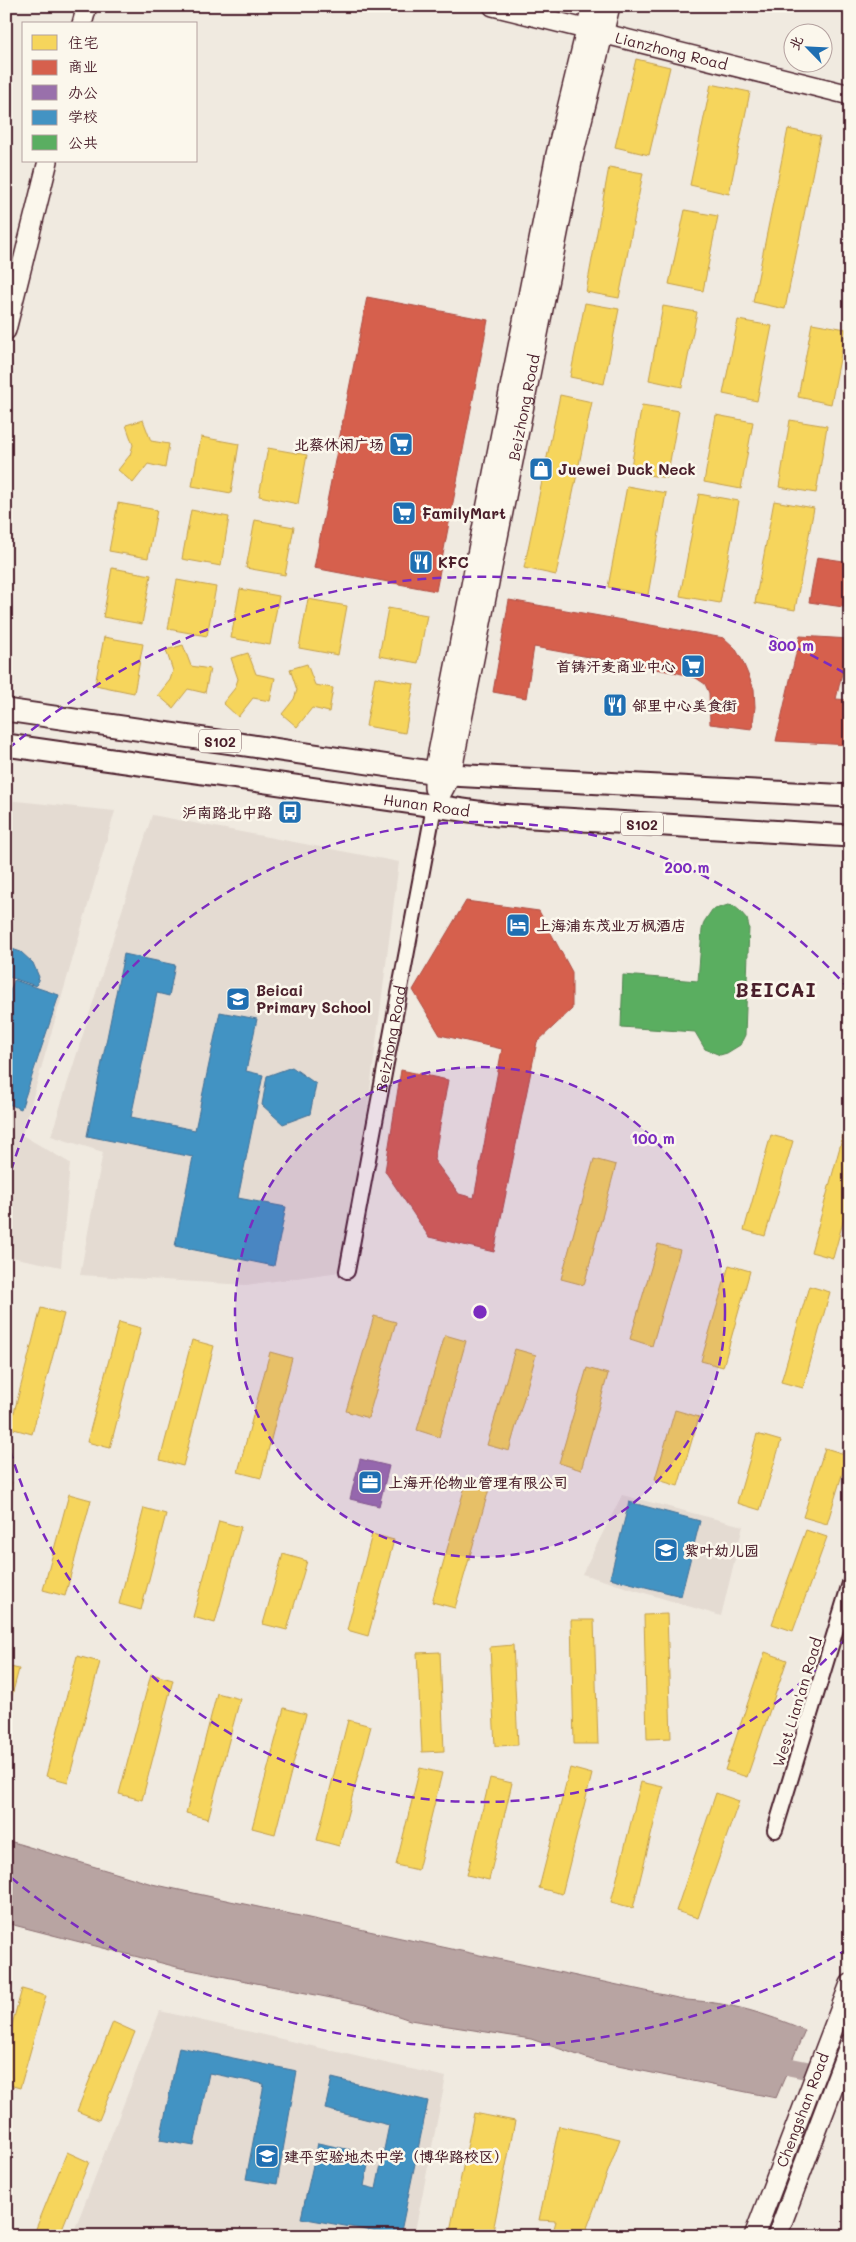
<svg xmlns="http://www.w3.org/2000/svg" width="856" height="2242" viewBox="0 0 856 2242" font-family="Mali,'LXGW WenKai TC',sans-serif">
	<rect width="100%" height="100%" fill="#f0eae0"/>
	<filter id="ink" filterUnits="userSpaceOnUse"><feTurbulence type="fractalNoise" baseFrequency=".02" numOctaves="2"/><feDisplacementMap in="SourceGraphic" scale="10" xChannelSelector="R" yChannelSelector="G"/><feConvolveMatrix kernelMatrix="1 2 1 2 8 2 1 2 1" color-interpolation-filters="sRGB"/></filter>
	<g filter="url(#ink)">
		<path fill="#e4dbd2" d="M6,800L115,811L22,1135L70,1163L61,1267L6,1256Z
			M152,815L399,862L347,1271L246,1285L80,1275L103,1152L51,1136Z
			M622,1495L743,1526L721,1616L582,1574Z
			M160,2011L446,2077L414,2236H72Z"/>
		<path fill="#b8a4a2" stroke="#8c6f72" d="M6,1840L152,1884L687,2000C732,2003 764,2013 805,2030L776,2098L598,2062L531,2039L410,2020L366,2005L181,1968L6,1923Z"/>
		<path fill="#f6d55c" stroke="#c29e4d" d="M636,59L670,67L649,155L615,147Z
			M711,84L750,92L729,194L690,185Z
			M788,129L820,136L785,309L753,302Z
			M609,167L643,173L619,298L586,292Z
			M685,210L718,216L703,291L669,284Z
			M585,303L619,309L604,384L570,377Z
			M663,306L697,312L682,387L649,380Z
			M738,320L772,326L757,401L723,394Z
			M812,323L846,329L831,404L798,397Z
			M560,395L592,402L556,575L524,568Z
			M642,405L679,411L667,478L630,472Z
			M716,415L753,422L741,489L704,482Z
			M143,420L151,441L169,444L165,468L148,464L133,483L118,470L130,455L133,445L126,425Z
			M790,420L827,426L816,493L779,487Z
			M201,437L239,444L231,493L192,486Z
			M268,448L307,455L298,504L259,496Z
			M627,486L666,493L648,595L608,587Z
			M699,494L739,501L720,603L680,596Z
			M774,501L814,508L795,610L755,603Z
			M118,503L157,510L148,558L109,551Z
			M850,506V538L844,537Z
			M191,510L229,517L221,566L182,559Z
			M255,520L294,527L285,575L246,568Z
			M112,568L151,575L142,624L103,617Z
			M177,580L216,587L207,636L168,629Z
			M240,589L279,596L270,645L231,638Z
			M308,599L347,606L338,655L299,648Z
			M388,608L427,615L418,663L379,656Z
			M104,637L143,644L134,693L95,685Z
			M183,645L191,666L210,669L205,693L188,689L173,708L158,695L170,680L173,671L166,650Z
			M248,653L256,674L275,678L270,701L253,698L238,717L223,703L235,688L238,679L231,658Z
			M307,664L315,685L333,688L329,712L312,708L297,727L282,714L294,699L297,690L290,669Z
			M375,677L414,684L405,733L366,726Z
			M844,1132L850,1134V1197L833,1258L811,1252Z
			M771,1135L793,1141L765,1236L744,1230Z
			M594,1159L616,1165L584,1285L561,1279Z
			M658,1244L680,1250L652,1346L630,1339Z
			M729,1265L750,1271L723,1367L701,1361Z
			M809,1286L830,1292L803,1388L781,1382Z
			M41,1308L64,1314L32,1434L10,1428Z
			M374,1316L396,1322L368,1418L346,1411Z
			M119,1322L141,1328L110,1448L87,1442Z
			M445,1335L466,1341L439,1437L417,1430Z
			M192,1340L214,1346L183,1466L160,1460Z
			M515,1349L536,1355L509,1451L487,1445Z
			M270,1352L292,1358L261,1478L238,1472Z
			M587,1368L608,1374L581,1470L559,1463Z
			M675,1410L699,1417L678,1486L655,1479Z
			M757,1434L781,1441L760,1510L737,1503Z
			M825,1448L848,1455L827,1524L803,1517Z
			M6,1481L12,1482L6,1504Z
			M466,1483L489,1489L455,1608L432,1602Z
			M69,1494L91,1500L65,1596L43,1590Z
			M144,1508L166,1514L141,1610L119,1604Z
			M219,1521L241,1527L215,1623L193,1617Z
			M806,1530L827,1537L793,1631L772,1624Z
			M372,1534L394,1540L368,1636L347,1630Z
			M283,1554L307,1561L287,1630L263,1624Z
			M667,1614L671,1738L647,1739L644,1615Z
			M571,1620H594L598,1744H574Z
			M513,1645L518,1745L495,1746L490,1647Z
			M440,1652L444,1751L422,1752L417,1653Z
			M765,1652L787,1660L747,1777L725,1770Z
			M77,1656L100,1662L68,1782L46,1776Z
			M6,1666L19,1669L6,1718Z
			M151,1674L173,1680L142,1800L119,1794Z
			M217,1693L240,1699L208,1819L186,1813Z
			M284,1708L306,1714L275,1834L252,1828Z
			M348,1720L371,1726L339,1846L317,1840Z
			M420,1768L442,1773L418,1870L396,1865Z
			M570,1768L592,1774L562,1894L539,1888Z
			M490,1778L512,1783L489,1880L467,1875Z
			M641,1782L663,1787L633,1908L611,1902Z
			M716,1793L739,1801L698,1918L676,1911Z
			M22,1989L46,1996L20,2088L6,2084V2046Z
			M113,2022L135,2032L99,2120L77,2111Z
			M474,2113L515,2121L492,2236L450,2231Z
			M559,2126L620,2139L584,2236H552L556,2221L539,2220Z
			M67,2152L89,2162L59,2236H33Z"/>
		<path fill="#d6604d" stroke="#ac4c43" d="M367,297L488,320L436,591L314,568Z
			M817,557L850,562V608L809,602Z
			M509,600L724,638L735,648L742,660L754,689L755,707L752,729L710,724L709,693L705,684L696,678L678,673L534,647L526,698L493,692Z
			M800,636L850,639L836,699L850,700V745L776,741Z
			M466,901L539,911L572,972V1009L537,1042L494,1252L429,1237L385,1171L401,1070L448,1080L434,1160L459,1194L474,1198L502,1049L440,1035L413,990Z"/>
		<path fill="#9970ab" stroke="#815885" d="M360,1459L389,1466L379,1506L350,1499Z"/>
		<path fill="#4393c3" stroke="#457095" d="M6,947L21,952L33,963L39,977L36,986L6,976Z
			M124,954L175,965L169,996L157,993L131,1117L195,1130L220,1012L257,1019L246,1071L263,1075L238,1198L286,1207L274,1266L175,1246L193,1157L87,1136Z
			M14,980L59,995L21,1109L6,1103V1003Z
			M292,1067L316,1084L310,1114L283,1124L262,1105L267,1076Z
			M629,1502L700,1521L681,1596L610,1578Z
			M179,2047L297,2071L277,2184L246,2179L264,2084L209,2073L194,2146L160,2140Z
			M332,2078L428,2101L400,2236L301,2218L318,2143L370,2154L364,2186L376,2189L389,2125L325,2109Z"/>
		<path fill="#5aae61" stroke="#558351" d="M728,905L734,906L740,911L747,919L749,927L745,1035L740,1045L727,1053L720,1055L705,1049L695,1032L621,1027L623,975L698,981L702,930L704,922L712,910Z"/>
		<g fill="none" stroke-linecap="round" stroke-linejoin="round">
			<path stroke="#b8a4a2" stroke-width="18" d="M767,2062L850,2079"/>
			<g stroke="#4a1f2b" stroke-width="18">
				<g id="street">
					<path id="s1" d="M347,1271L434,807"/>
					<path d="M775,1830L850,1583"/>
				</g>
			</g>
			<g stroke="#4a1f2b" stroke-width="22">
				<g id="secondary">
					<path id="s2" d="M493,6L850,95"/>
					<path d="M82,24L87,6"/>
					<path d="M6,330L48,161"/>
					<path d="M434,788V773L556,154L592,6"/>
					<path id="s3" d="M434,807L451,775L573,157L610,6"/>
					<path id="s4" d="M754,2236L850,1984"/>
					<path d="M777,2236L850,2043"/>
				</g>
			</g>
			<g stroke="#4a1f2b" stroke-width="25">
				<g id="primary">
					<path d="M6,710L451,775L850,796"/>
					<path id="s5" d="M6,745L498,815L850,836"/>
				</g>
			</g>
			<use href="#street" stroke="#fbf7ec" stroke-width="14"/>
			<use href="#secondary" stroke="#fbf7ec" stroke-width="19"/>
			<use href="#primary" stroke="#fbf7ec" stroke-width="21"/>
		</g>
	</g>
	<circle cx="480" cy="1312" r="245" fill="#7b2cbf" fill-opacity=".12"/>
	<g fill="none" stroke="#7b2cbf" stroke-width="2.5" stroke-dasharray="9 6">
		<circle cx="480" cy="1312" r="245"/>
		<path d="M847 1637A490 490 0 0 1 7 1439M7 1185A490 490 0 0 1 847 987"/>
		<path d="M848 1949A735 735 0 0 1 8 1875M8 749A735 735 0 0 1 848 675"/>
	</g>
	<defs>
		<g id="supermarket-square" transform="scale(1.25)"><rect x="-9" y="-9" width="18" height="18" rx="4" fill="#1f6fb2" stroke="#fbf7ec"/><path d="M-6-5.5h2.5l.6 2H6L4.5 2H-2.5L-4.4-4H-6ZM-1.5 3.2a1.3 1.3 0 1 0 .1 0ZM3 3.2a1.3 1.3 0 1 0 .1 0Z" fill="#fff"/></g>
		<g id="shop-square" transform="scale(1.25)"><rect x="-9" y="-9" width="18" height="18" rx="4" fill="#1f6fb2" stroke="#fbf7ec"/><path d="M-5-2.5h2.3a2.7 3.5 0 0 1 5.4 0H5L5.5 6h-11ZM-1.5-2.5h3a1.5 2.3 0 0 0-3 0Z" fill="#fff"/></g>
		<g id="restaurant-square" transform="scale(1.25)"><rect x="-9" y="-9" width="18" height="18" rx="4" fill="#1f6fb2" stroke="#fbf7ec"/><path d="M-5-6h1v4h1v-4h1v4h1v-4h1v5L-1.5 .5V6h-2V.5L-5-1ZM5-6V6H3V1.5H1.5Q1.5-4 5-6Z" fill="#fff"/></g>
		<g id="bus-square" transform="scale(1.25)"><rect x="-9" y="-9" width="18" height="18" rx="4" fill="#1f6fb2" stroke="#fbf7ec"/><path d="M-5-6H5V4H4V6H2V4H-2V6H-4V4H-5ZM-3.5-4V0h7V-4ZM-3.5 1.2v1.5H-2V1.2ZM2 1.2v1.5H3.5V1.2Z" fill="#fff"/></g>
		<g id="hotel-square" transform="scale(1.25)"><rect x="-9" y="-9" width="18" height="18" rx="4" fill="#1f6fb2" stroke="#fbf7ec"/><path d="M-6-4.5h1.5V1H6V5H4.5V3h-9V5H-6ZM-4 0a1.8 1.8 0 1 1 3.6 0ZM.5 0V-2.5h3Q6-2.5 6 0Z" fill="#fff"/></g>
		<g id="school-square" transform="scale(1.25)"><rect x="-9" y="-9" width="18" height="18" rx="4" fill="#1f6fb2" stroke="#fbf7ec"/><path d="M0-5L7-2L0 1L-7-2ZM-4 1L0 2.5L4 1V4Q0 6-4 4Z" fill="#fff"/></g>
		<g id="office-square" transform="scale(1.25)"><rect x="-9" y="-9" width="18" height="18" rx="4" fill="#1f6fb2" stroke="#fbf7ec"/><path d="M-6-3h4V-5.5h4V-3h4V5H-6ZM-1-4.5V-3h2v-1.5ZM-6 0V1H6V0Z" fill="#fff"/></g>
	</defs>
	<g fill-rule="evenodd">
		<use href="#supermarket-square" x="401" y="444"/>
		<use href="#shop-square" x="541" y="469"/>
		<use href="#supermarket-square" x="404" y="513"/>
		<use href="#restaurant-square" x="421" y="562"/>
		<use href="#supermarket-square" x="693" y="666"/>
		<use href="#restaurant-square" x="615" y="705"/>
		<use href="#bus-square" x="290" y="812"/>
		<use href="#hotel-square" x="518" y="925"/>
		<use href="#school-square" x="238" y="999"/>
		<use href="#office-square" x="370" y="1482"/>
		<use href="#school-square" x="666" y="1550"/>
		<use href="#school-square" x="267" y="2156"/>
	</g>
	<g text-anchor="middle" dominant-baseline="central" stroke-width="5" stroke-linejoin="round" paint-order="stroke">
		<g fill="#fbf7ec" stroke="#7f6065" stroke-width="1">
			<rect x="199" y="729.5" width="42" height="23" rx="4"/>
			<rect x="621" y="812.5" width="42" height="23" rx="4"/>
		</g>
		<g font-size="14" font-weight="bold" fill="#4a1f2b">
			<text x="220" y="741">S102</text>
			<text x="642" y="824">S102</text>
		</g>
		<g font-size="15" fill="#4a1f2b" stroke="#fbf7ec">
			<text stroke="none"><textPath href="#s2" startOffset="184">Lianzhong Road</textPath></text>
			<text stroke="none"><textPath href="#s3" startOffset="411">Beizhong Road</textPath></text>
			<text stroke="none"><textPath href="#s5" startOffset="425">Hunan Road</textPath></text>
			<text stroke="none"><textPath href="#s1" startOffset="236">Beizhong Road</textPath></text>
			<text transform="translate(797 1702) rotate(-73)">West Lian'an Road</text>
			<text stroke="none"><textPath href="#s4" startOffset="135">Chengshan Road</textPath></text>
		</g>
		<g font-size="15" font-weight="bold" fill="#4a1f2b" stroke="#fbf7ec" text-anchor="start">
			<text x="384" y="444" text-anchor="end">北蔡休闲广场</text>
			<text x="558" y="469">Juewei Duck Neck</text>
			<text x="422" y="513">FamilyMart</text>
			<text x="438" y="562">KFC</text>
			<text x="676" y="666" text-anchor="end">首铸汗麦商业中心</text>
			<text x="632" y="705">邻里中心美食街</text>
			<text x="272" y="812" text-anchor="end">沪南路北中路</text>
			<text x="536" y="925">上海浦东茂业万枫酒店</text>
			<text x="256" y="990">Beicai<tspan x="256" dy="17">Primary School</tspan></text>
			<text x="388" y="1482">上海开伦物业管理有限公司</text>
			<text x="684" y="1550">紫叶幼儿园</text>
			<text x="284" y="2156">建平实验地杰中学（博华路校区）</text>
		</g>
		<g font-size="20" font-weight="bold" letter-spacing="1" fill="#4a1f2b" stroke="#fbf7ec">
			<text x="776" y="989">BEICAI</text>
		</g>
	</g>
	<circle cx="480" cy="1312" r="8" fill="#7b2cbf" stroke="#fbf7ec" stroke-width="2.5"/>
	<g font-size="15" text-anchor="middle" font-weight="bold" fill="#7b2cbf" stroke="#fbf7ec" stroke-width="5" stroke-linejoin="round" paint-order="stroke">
		<text x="791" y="651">300 m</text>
		<text x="687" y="873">200 m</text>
		<text x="653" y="1144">100 m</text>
	</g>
	<rect width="856" height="2242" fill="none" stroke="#fbf7ec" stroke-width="25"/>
	<rect x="12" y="12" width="831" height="2217" fill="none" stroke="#4a1f2b" stroke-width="2" filter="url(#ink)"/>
	<rect x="22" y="22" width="175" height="140" fill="#fbf7ec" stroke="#b4a19f"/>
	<rect x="32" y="35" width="25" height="15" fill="#f6d55c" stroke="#b4a19f"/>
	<text x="68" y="48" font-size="15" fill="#4a1f2b">住宅</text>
	<rect x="32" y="60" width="25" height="15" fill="#d6604d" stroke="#b4a19f"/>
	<text x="68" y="72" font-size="15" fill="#4a1f2b">商业</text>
	<rect x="32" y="85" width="25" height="15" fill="#9970ab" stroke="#b4a19f"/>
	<text x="68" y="98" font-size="15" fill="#4a1f2b">办公</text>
	<rect x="32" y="110" width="25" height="15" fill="#4393c3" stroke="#b4a19f"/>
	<text x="68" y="122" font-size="15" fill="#4a1f2b">学校</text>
	<rect x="32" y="135" width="25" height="15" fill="#5aae61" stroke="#b4a19f"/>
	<text x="68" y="148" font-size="15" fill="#4a1f2b">公共</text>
	<g transform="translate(808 48) rotate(294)"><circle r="24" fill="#fbf7ec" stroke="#b4a19f"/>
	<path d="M0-4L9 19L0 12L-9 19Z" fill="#1f6fb2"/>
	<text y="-8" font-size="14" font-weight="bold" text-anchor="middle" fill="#4a1f2b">北</text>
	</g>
</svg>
